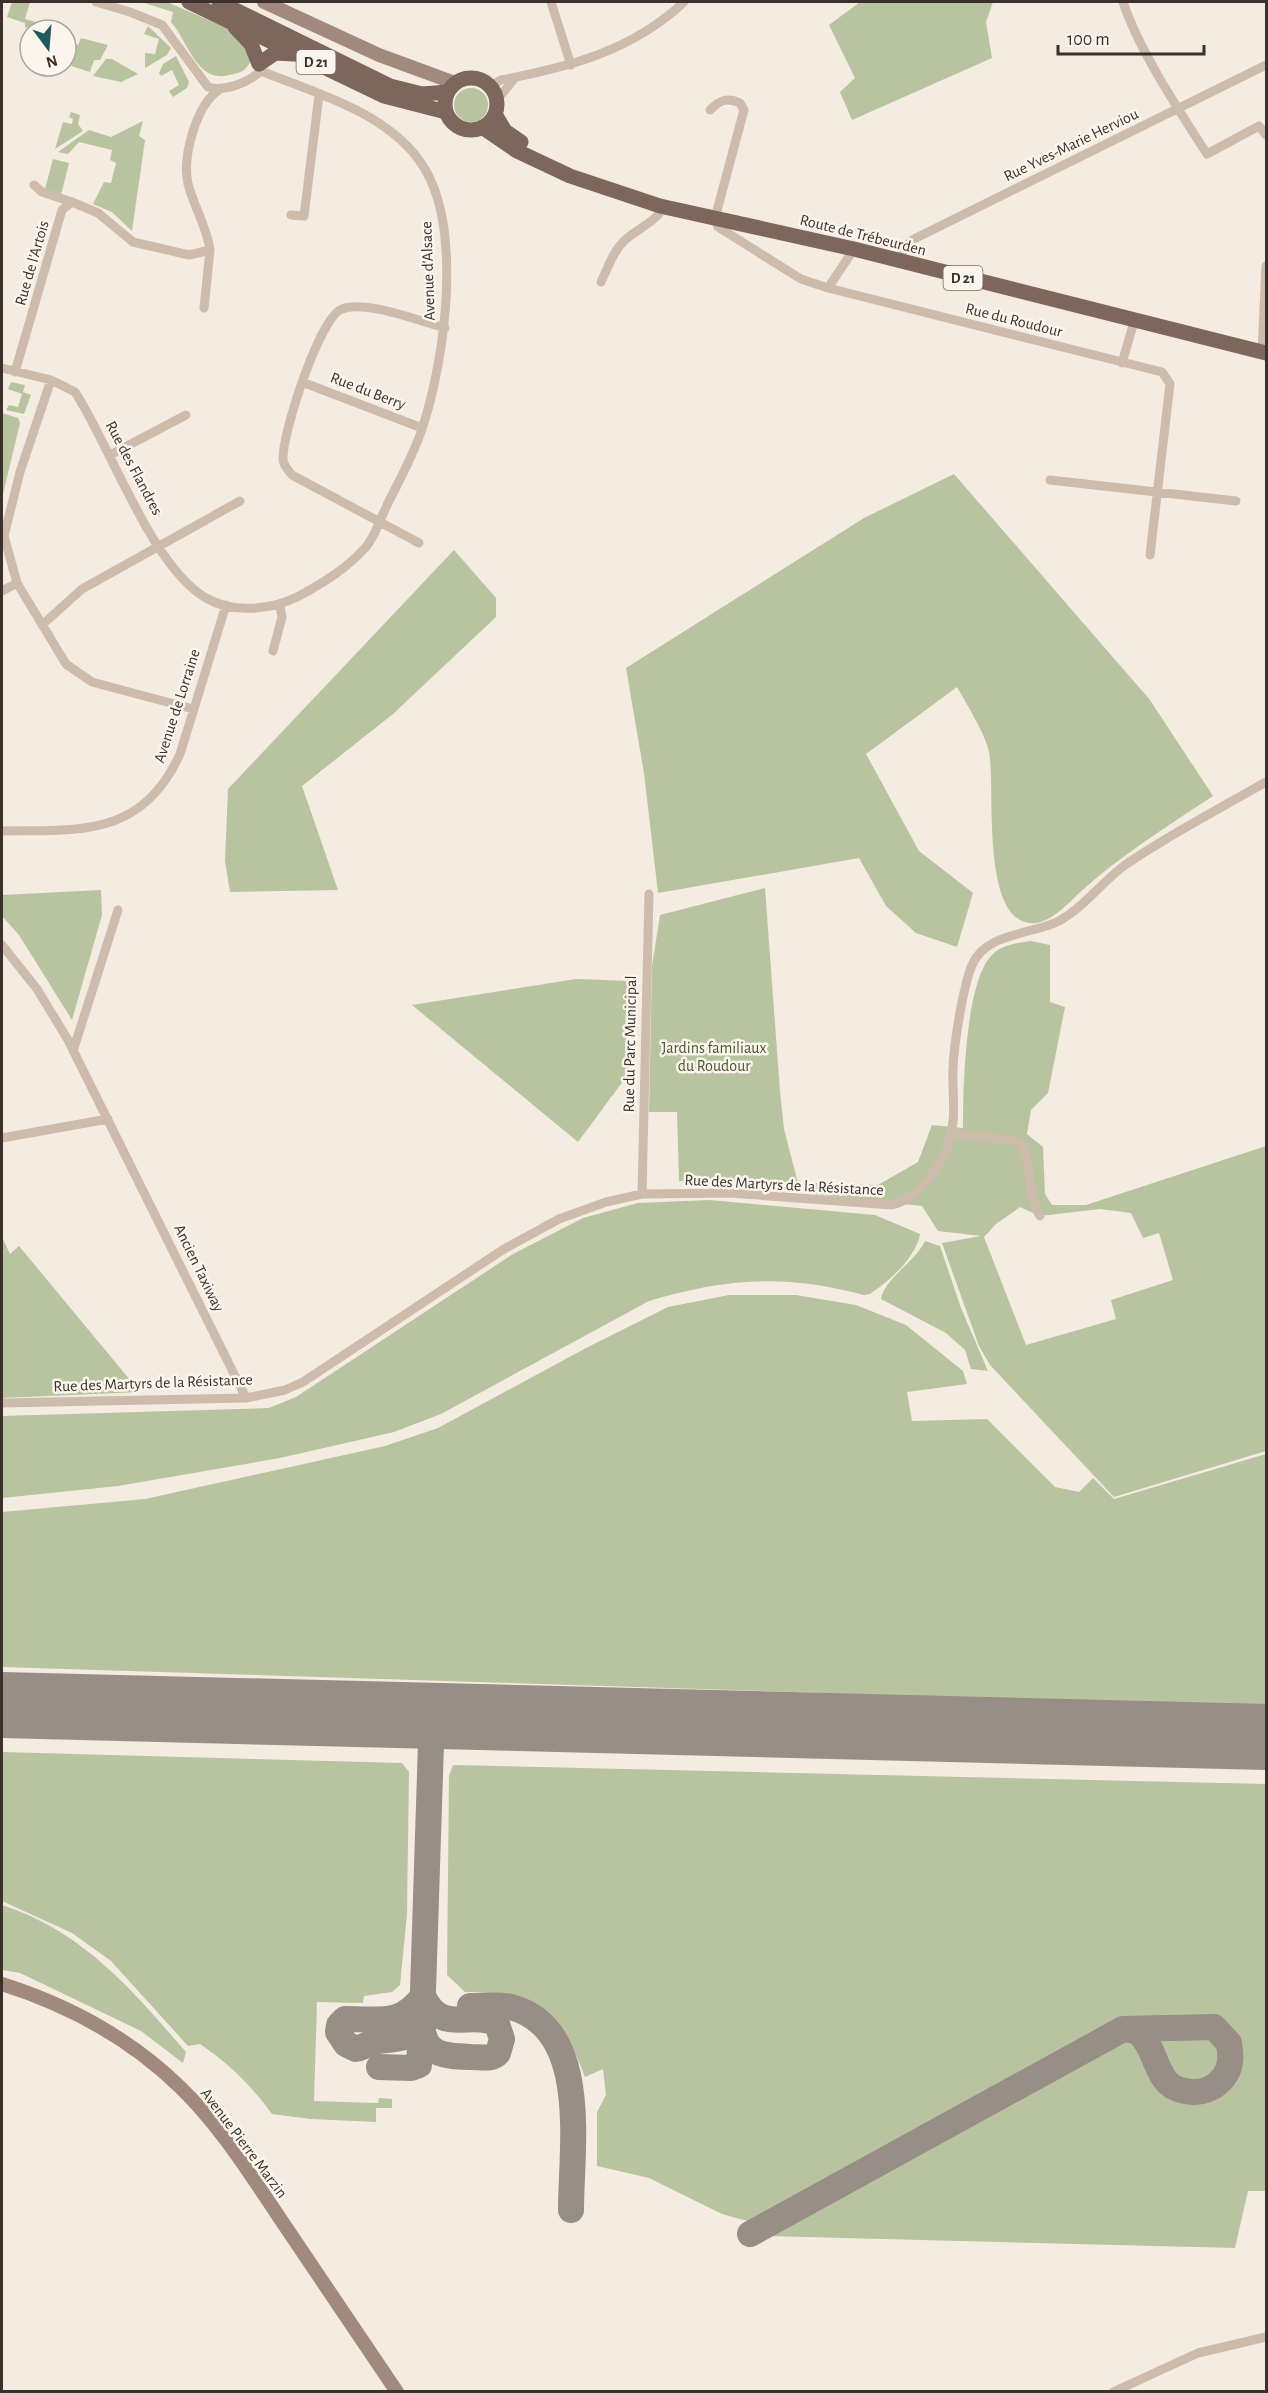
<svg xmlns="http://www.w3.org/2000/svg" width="1268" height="2393" viewBox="0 0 1268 2393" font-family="'Alegreya Sans',sans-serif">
	<rect width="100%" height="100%" fill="#f4ebe1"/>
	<path fill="#b8c4a0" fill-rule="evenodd" d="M12,2H30L25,19L62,30H35L25,27V23L7,17Z
		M141,2H167L229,29L244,43L251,60C246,71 241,73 229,75C197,84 188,41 171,22L173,12Z
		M860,2H993L986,22L992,58L852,120L840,92L855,78L829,25Z
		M148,26L171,48L167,55L145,68V53L155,54L159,39L144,34Z
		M81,38L108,45L100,60H94L90,72L71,66L75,52L67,50L69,43L78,45Z
		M176,56L189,82L187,88L173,97L169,91L179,85L172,70L161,76L159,73L163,64Z
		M106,59H112L138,74L121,82L93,76Z
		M454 105a17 17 0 1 1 34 0a17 17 0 1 1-34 0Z
		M71,112L80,115L78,124L83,131L55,149L63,122L72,124L73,119L69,117Z
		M143,121L139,136L145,140L132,231L112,212L93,204L104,182L111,183L116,163L110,160L112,150L79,142L68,154L58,152L89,130L111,137Z
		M53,159L69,163L61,195L45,189Z
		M11,382L25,385L23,392L31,395L24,414L6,410L9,405L18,407L22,394L8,389Z
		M2,413L18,418L20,423L3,494Z
		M954,474L1150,700L1213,796C1166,827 1118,857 1077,895C1067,905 1051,921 1036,923C979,929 996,786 989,752C986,735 966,703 957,687L866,754L919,851L973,893L957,947L916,933L886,906L859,858L658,893L644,773L626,668L864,518Z
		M454,550L496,598V617L393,714L302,786L338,890L230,892L225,861L228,789Z
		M765,888L780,1091L784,1129L799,1187L679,1181L677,1112H649L652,966L660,915Z
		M101,890L102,915L72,1020L19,935L2,916V895Z
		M1031,941L1050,945V1002L1065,1007L1048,1093L1031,1110L1027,1134L1043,1147L1045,1194L1052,1205H1086L1266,1146V1451L1114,1497L990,1365L979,1346L942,1243L981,1236L938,1231L922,1206L814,1194V1183L878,1185L918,1162L932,1125L963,1128C963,1089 965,982 992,955C1001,945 1018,943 1031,941ZM1020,1207L1040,1216L1100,1209L1131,1213L1143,1238L1159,1233L1173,1280L1111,1300L1116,1319L1026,1345L984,1237L996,1224Z
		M576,979L632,981L629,1073L578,1142L412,1005Z
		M710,1200L875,1215L920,1234C916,1258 889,1281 870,1294L864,1295C785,1274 727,1278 649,1301L441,1414L394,1432L280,1458L118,1486L2,1498V1416L269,1408L296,1397L513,1254L583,1218L638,1203Z
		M2,1237L10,1254L19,1246L140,1392L2,1398Z
		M925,1241L940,1246L961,1308L988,1371L971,1369L965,1350L946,1333L881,1299C885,1278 915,1262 925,1241Z
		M729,1295H796L856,1305L906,1325L963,1371L967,1384L907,1392L912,1421L987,1419L1055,1487L1079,1492L1093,1478L1114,1499L1266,1454V1707L2,1667V1512L145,1499L385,1446L438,1428L586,1348L668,1307Z
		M2,1752L402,1763L409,1772L407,1914L400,1985L392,1992L364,1996L363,2003L317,2002L314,2101L378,2103L379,2098L392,2099V2108H376V2122L311,2119L272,2114C251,2086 230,2064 200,2044L188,2046L111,1961L72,1933L2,1901Z
		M453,1765L1266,1784V2191H1248L1235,2248L767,2236L1131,2035C1150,2047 1148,2077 1168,2090C1199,2111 1245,2082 1232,2046C1230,2039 1224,2032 1220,2027L1173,2024L1117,2027L758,2224L722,2214L649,2178L597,2166V2112L606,2095L603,2069L585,2077C560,2011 537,1992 465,1992L447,1975L449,1776Z
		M2,1905C83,1931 132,1990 186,2052L183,2063L141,2031L20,1973L2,1970Z
		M1198,2031L1220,2035C1246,2069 1204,2105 1171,2082C1154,2070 1157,2048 1145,2034Z"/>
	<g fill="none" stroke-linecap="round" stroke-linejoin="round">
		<path stroke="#988e86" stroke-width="26" d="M403,1715L420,1723L431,1743
			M423,1996C442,2036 469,2010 497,2024L502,2039L498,2053C492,2060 481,2057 471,2057C444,2056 423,2056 422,2022L431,1743C437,1726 445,1719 462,1716
			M470,2006C483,2006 498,2004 511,2007C591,2028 571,2148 571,2210
			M422,2022C410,2041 398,2038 379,2041C372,2041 364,2047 356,2049L346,2044L338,2032L339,2025L345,2019C378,2019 402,2026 423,1996
			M379,2067L411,2068L419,2065L421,2029
			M750,2234L1123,2029L1214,2027L1229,2043C1231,2056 1232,2067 1223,2078C1216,2087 1205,2092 1194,2092C1153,2091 1161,2056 1141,2035C1136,2030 1130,2030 1123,2029"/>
		<path stroke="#988e86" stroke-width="66" d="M2,1705L1266,1737"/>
		<path stroke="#cdbbac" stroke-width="9" d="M96,2L130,12L162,25L208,87C225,92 247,83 261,71
			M551,2L571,65
			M1123,2C1140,52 1178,109 1207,154L1259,126L1266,135
			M490,86L501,80C569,67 632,51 684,2
			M497,100L514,79
			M710,110C720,100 727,97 740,103L744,110L715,218L718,227L801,279L828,288L1162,372L1170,384L1150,555
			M34,185L42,192L72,202
			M291,215L304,216L319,95
			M898,262L906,246L914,239L1266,65
			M601,282C608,268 613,251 625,240C636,230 649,225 659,214L660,206
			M828,288L854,249
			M204,308L210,250
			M1262,352L1266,266
			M1122,363L1134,322
			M2,368L51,380L75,392C111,447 151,566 206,598C233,614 272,610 299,596C323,583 346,569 365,548C375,537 381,517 388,503C400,479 414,454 422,429C445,360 465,222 419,160C383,111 315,93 261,71
			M15,372L62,210L72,202L98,213L133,242L189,255L210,250C207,227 194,207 188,184C182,157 196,105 219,90
			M51,380L20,472L4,536L17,583L66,664L92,682L193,709
			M302,382L422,428
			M110,455L186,415
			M1050,480L1236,501
			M419,543L292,475C288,470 283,465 283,459C282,434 320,316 342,309C367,300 419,321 445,328
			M2,591L17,583
			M42,625L82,589L240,501
			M273,651L282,617L280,606
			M2,831C81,830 142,837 180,754L226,605
			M2,945L37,989L68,1040L246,1398
			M73,1051L118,910
			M950,1133L1018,1141C1034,1158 1025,1191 1040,1216
			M2,1138L108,1119
			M642,1194L649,894
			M2,1403L246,1398L285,1390L303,1382L504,1249L559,1219L606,1202L642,1194L730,1193L892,1205C925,1196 949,1156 953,1122C955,1104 952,1086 953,1068C954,1043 963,987 972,965C986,932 1032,935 1059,921C1084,907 1102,882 1125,865C1170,834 1219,809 1266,782
			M1113,2392L1198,2353L1266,2337"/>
		<path stroke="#a18a7d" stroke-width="14" d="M264,2L379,55L455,83
			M2,1984C68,2005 131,2039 181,2088C219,2125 248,2171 277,2214C317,2273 357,2333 397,2392"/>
		<path stroke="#7d675c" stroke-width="15" d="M189,2L384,96L446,112
			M219,2L390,86L422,94L448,92
			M235,27L251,44L259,64L275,53L294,54
			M445 104a26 26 0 1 1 52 0a26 26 0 1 1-52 0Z
			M495,114L505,131L521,142
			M482,127L517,151L570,176L660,206L854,249L1266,353"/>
	</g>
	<g text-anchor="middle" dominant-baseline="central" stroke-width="5" stroke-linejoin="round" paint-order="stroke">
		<g fill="#fbf5ee" stroke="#756b66" stroke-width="1.5">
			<rect x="296.5" y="50" width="39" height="24" rx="4.5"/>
			<rect x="943.5" y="266" width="39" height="24" rx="4.5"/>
		</g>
		<g font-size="15" font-weight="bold" fill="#3b302b">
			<text x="316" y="62">D 21</text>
			<text x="963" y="278">D 21</text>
		</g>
		<g font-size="16" fill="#3b302b" stroke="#fbf5ee">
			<text transform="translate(1071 145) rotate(-26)">Rue Yves-Marie Herviou</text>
			<text transform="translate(863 235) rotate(14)">Route de Trébeurden</text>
			<text transform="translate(32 263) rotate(-74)">Rue de l'Artois</text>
			<text transform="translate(428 271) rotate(-92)">Avenue d'Alsace</text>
			<text transform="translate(1014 320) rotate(14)">Rue du Roudour</text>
			<text transform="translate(368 391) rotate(21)">Rue du Berry</text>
			<text transform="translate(134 468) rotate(62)">Rue des Flandres</text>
			<text transform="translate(177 706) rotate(-72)">Avenue de Lorraine</text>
			<text transform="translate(630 1044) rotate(-89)">Rue du Parc Municipal</text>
			<text transform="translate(784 1185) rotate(3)">Rue des Martyrs de la Résistance</text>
			<text transform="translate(199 1268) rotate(64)">Ancien Taxiway</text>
			<text transform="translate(153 1383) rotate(-2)">Rue des Martyrs de la Résistance</text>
			<text transform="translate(244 2143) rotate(53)">Avenue Pierre Marzin</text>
		</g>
		<g font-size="16" fill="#4a5a2e" stroke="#fbf5ee">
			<text x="714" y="1048">Jardins familiaux<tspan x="714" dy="18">du Roudour</tspan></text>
		</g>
	</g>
	<rect width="1268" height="2393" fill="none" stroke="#3b302b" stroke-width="6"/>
	<g transform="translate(48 48) rotate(164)"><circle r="28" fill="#fbf5ee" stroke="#aea6a0" stroke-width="1.5"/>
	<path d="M0-4.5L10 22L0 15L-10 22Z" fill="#1f5a5e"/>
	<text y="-9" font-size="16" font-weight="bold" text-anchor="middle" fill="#3b302b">N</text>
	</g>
	<path d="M1058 45v9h146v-9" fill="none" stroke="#3b302b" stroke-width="3"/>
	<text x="1067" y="45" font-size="18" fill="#3b302b" stroke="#fbf5ee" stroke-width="4.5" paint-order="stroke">100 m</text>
</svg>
